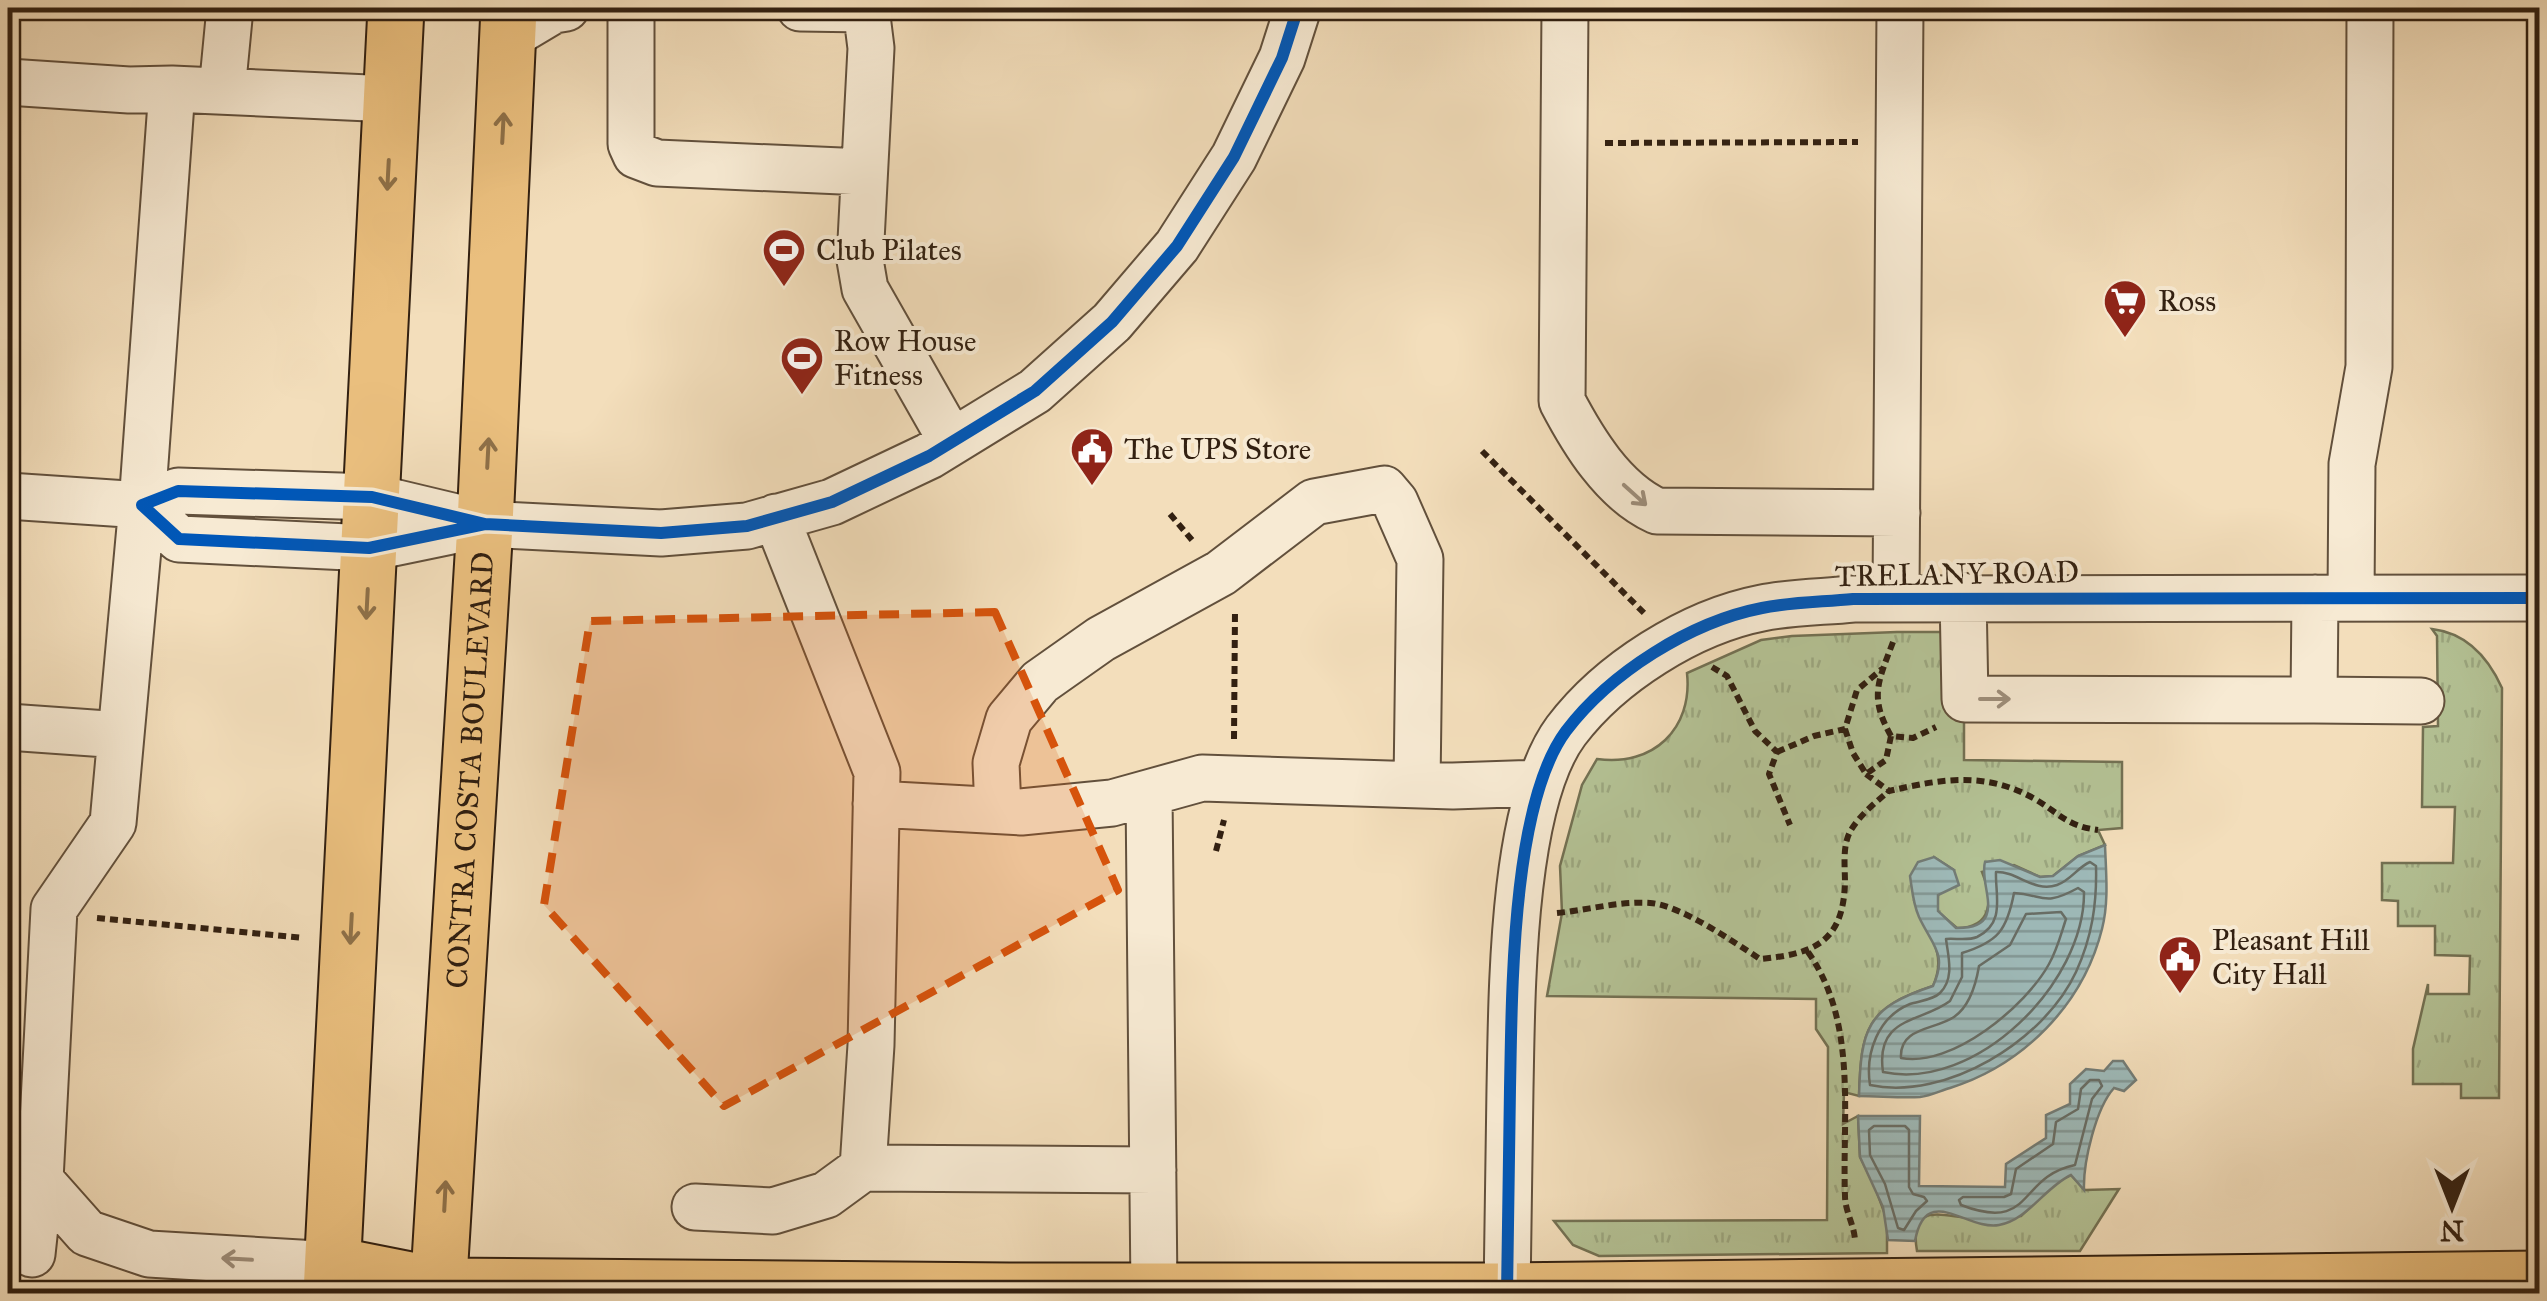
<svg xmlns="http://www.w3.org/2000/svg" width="2547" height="1301" viewBox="0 0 2547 1301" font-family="'IM FELL Great Primer',serif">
	<defs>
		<pattern id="grass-tufts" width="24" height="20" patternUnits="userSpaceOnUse" patternTransform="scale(2.5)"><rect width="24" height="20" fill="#b4c295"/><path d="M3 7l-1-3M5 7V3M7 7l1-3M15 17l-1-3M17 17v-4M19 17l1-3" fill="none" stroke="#9ba67f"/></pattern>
		<pattern id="water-rules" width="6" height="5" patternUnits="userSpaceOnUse" patternTransform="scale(2.5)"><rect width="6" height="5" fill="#9ebab9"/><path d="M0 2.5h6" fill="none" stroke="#819795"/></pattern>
	</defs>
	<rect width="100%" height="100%" fill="#f3debb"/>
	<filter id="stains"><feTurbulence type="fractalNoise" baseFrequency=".002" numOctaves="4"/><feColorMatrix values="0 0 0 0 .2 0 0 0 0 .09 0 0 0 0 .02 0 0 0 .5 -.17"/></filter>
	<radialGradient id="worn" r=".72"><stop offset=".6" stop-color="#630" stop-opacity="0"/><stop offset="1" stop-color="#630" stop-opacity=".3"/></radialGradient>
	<path fill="url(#grass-tufts)" stroke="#737153" stroke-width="2.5" d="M2432,629C2466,633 2488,657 2502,688L2499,1098H2461V1084H2413V1049L2428,984V994H2469L2470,956L2435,955V926H2398V901L2382,900V863H2453L2455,807H2422L2423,727L2438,726L2437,636Z
		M1897,632H1964V760L2122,762V828L2098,830L2105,845L2078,856L2053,876L2040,877L2014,865L1982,872C1993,899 1993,928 1957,928L1937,911L1938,895L1954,870L1934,857L1914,900C1925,933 1949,950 1933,986C1866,1008 1861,1029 1859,1096L1844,1092L1843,1124L1858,1116L1860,1157L1875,1187L1887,1220V1253L1599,1256L1573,1245L1554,1221L1827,1220L1828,1047L1816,1029V999L1547,996L1562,913L1560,866L1582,785L1597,759C1653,767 1693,729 1687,673L1761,640L1792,636Z
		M2071,1175L2085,1190L2119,1189L2080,1251H1917C1908,1199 1945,1218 1974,1218C1989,1218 2005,1217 2021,1216L2055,1183Z"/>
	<path fill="url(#water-rules)" stroke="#737c76" stroke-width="2.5" d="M2105,845C2106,873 2109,902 2102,929C2083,1005 2023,1065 1950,1088C1940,1091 1930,1096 1920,1097C1900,1098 1879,1096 1859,1096C1861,1029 1866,1008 1933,986C1948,954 1932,945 1919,917C1913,904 1912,889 1910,876L1918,862L1934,857L1954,870L1959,885L1938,895V911L1956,928C2010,929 1978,885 1985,862L2000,860L2040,877L2053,876L2078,856Z
		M2113,1061H2123L2136,1080L2124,1091L2114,1088C2096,1108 2083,1162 2084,1190L2071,1175C2045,1187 2028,1220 1999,1225C1967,1231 1926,1182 1915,1241L1888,1240L1883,1207L1860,1157L1858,1116H1920L1919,1186L2005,1187L2006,1164L2046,1138V1115L2070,1104V1084L2086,1069L2104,1071Z"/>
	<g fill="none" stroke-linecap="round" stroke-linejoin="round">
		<path stroke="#686d65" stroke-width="2.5" d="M2090,862L2096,866C2097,904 2092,937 2076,972C2044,1041 1946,1101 1870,1085C1865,1053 1878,1017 1910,1004C1919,1001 1933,1000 1940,993C1955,978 1948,956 1946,939C1955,938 1968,941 1977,937C2006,923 1995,895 1996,872C2017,871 2034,893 2057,885C2071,880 2078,867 2090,862Z
			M2078,888L2084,892C2085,983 1976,1092 1883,1072C1875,1016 1921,1023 1950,1001L1962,977V953C1998,942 2007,930 2014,893C2045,895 2043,907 2078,888Z
			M2061,912L2066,919C2061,934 2057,950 2049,964C2026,1006 1952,1068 1901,1058C1899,1027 1935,1030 1954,1017C1970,1006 1976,984 1979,966L2010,945L2026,914Z
			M2090,1080H2099L2102,1086L2092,1099L2075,1165C2017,1177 2034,1233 1961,1205L1959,1200L1963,1197H2004L2011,1194L2016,1169L2053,1144L2056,1122L2078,1109L2081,1089Z
			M1874,1126H1905L1909,1130V1187L1913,1194L1924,1197L1927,1201L1916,1211L1904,1230L1898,1228L1885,1184L1870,1155L1869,1130Z"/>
		<g stroke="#62503c" stroke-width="49">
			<path id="minor" d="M631,8V144L636,155L657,163L864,172
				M800,8L866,9
				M866,8L871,48L860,260L865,289L952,442
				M1565,8L1562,401C1583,441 1613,491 1657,511L1897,513
				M507,38L554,10L566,8
				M8,82L129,90L172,89
				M222,91L230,8
				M8,496L142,505
				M485,524L369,548L179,539L142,505L178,491L372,497L485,524L661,533L747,526L832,502L929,456L1035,391L1112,322L1177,246L1234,157L1282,58L1298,8
				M1896,596L1900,8
				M1963,596L1965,699L2314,700L2315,598
				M2351,598L2352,464L2369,367L2370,8
				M2314,700L2421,701
				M8,727L121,735
				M1149,793L1154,1291
				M876,804L1021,812L1112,803L1202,778L1453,786L1540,783
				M998,810L996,763L1009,719L1040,682L1101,639L1221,573L1314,502L1384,489L1395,502L1420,559L1417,785
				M863,1168L1153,1170
				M40,1180L87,1233L149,1254L334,1265
				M695,1207L773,1211L826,1195L863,1168L871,1045L877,772L776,517
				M32,1254L40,1180L54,909L113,823L142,505L172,89L391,99
				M1507,1294C1508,1225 1509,1157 1510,1088C1512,996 1511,805 1566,731C1610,673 1690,622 1762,608C1791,602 1823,602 1853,599L2540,598"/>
		</g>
		<g stroke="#322011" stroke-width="59">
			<g id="major">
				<path d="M334,1265L440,1286L1009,1291H1507L2540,1279"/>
				<path d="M331,1294L396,8"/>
				<path id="s1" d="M438,1294L485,524L509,8"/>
			</g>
		</g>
		<path stroke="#322011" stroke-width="6" stroke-dasharray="8 5" stroke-linecap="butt" d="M1605,143L1858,142
			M1482,451L1644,613
			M1170,514L1192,540
			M1893,642C1878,682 1869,697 1891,736L1913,738L1936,727
			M1712,667L1727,676L1755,731L1777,752L1769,774L1790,825
			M1845,729L1853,753L1866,774L1886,760L1891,736
			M1234,739L1235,611
			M1777,752L1814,736L1845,729L1857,690L1882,669
			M1866,774L1889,791C1942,779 1985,771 2035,799C2060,814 2067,826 2098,830
			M1216,851L1224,820
			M1557,913C1588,910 1619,901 1650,903C1680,905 1734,942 1760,959C1812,954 1843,944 1845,883C1845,866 1842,845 1851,830C1860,815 1876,802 1889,791
			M97,918L304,938
			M1808,952C1858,1023 1842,1115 1845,1196C1845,1212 1855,1226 1855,1242"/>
		<use href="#minor" stroke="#f7ead3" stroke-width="45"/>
		<use href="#major" stroke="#eabf7e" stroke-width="55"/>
		<g stroke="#f7ead3" stroke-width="19">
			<path id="cycleway" d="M485,524L369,548L179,539L142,505L178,491L372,497L485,524L661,533L747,526L832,502L929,456L1035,391L1112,322L1177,246L1234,157L1282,58L1298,8
				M1507,1294C1508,1225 1509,1157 1510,1088C1512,996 1511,805 1566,731C1610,673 1690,622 1762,608C1791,602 1823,602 1853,599L2540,598"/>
		</g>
		<use href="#cycleway" stroke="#0057b8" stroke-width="12"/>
	</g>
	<defs><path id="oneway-shaft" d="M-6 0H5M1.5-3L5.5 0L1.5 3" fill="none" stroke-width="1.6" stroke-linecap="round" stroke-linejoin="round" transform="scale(2.5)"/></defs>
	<g stroke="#8e7048">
		<use href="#oneway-shaft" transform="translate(503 128) rotate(-87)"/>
		<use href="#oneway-shaft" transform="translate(388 175) rotate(93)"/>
		<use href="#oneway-shaft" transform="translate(488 453) rotate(-87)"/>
		<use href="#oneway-shaft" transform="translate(367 604) rotate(93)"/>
		<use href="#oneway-shaft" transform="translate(351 929) rotate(93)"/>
		<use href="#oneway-shaft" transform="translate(445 1196) rotate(-87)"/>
	</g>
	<g stroke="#9e8f7c">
		<use href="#oneway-shaft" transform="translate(1635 495) rotate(42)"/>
		<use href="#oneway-shaft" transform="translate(1995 699)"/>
		<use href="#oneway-shaft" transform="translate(237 1259) rotate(-177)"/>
	</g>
	<path fill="#d6530c" fill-opacity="0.2" stroke="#d6530c" stroke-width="8" stroke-dasharray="20 12" stroke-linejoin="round" d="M995,612L1118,890L724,1106L544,905L590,621Z"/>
	<defs>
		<g id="stadium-pin" transform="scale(2.25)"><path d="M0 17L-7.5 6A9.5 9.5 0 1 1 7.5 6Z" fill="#8f2418" stroke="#f7ead3"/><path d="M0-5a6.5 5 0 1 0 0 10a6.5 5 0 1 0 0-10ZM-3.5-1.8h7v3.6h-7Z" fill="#fff"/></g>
		<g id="supermarket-pin" transform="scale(2.25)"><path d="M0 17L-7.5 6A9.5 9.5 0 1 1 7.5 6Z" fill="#8f2418" stroke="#f7ead3"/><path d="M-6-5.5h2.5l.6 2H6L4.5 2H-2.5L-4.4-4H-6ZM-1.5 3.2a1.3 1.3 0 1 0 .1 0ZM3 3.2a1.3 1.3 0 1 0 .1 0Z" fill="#fff"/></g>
		<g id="civic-pin" transform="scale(2.25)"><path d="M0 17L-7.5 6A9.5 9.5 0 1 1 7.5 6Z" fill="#8f2418" stroke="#f7ead3"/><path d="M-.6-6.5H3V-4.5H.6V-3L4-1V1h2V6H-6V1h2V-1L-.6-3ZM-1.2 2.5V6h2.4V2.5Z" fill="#fff"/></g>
	</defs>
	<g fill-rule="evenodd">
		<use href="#stadium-pin" x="784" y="250"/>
		<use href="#supermarket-pin" x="2125" y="301"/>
		<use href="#stadium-pin" x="802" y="358"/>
		<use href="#civic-pin" x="1092" y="449"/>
		<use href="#civic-pin" x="2180" y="957"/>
	</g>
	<g text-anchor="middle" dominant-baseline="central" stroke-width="8" stroke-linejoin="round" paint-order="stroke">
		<g font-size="30" fill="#322011" stroke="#f7ead3" text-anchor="start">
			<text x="816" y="250">Club Pilates</text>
			<text x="2158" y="301">Ross</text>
			<text x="834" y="341">Row House<tspan x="834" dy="34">Fitness</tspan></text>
			<text x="1124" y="449">The UPS Store</text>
			<text x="2212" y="940">Pleasant Hill<tspan x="2212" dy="34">City Hall</tspan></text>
		</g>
		<g font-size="30" fill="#322011" stroke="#f7ead3">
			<text transform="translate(1957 574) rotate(-1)">TRELANY ROAD</text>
			<text stroke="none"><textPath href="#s1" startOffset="525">CONTRA COSTA BOULEVARD</textPath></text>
		</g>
	</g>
	<rect width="2547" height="1301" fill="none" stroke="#f3debb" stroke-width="40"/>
	<rect x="10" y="10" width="2527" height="1281" fill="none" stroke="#322011" stroke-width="5"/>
	<rect x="20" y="20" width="2507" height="1261" fill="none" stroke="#322011" stroke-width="2.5"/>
	<g transform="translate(2452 1206) rotate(180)" stroke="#f7ead3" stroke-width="8" paint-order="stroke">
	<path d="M0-8L18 38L0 25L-18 38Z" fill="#322011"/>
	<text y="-15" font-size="28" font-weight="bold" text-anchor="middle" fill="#322011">N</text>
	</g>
	<rect width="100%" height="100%" filter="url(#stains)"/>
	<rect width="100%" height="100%" fill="url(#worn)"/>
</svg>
